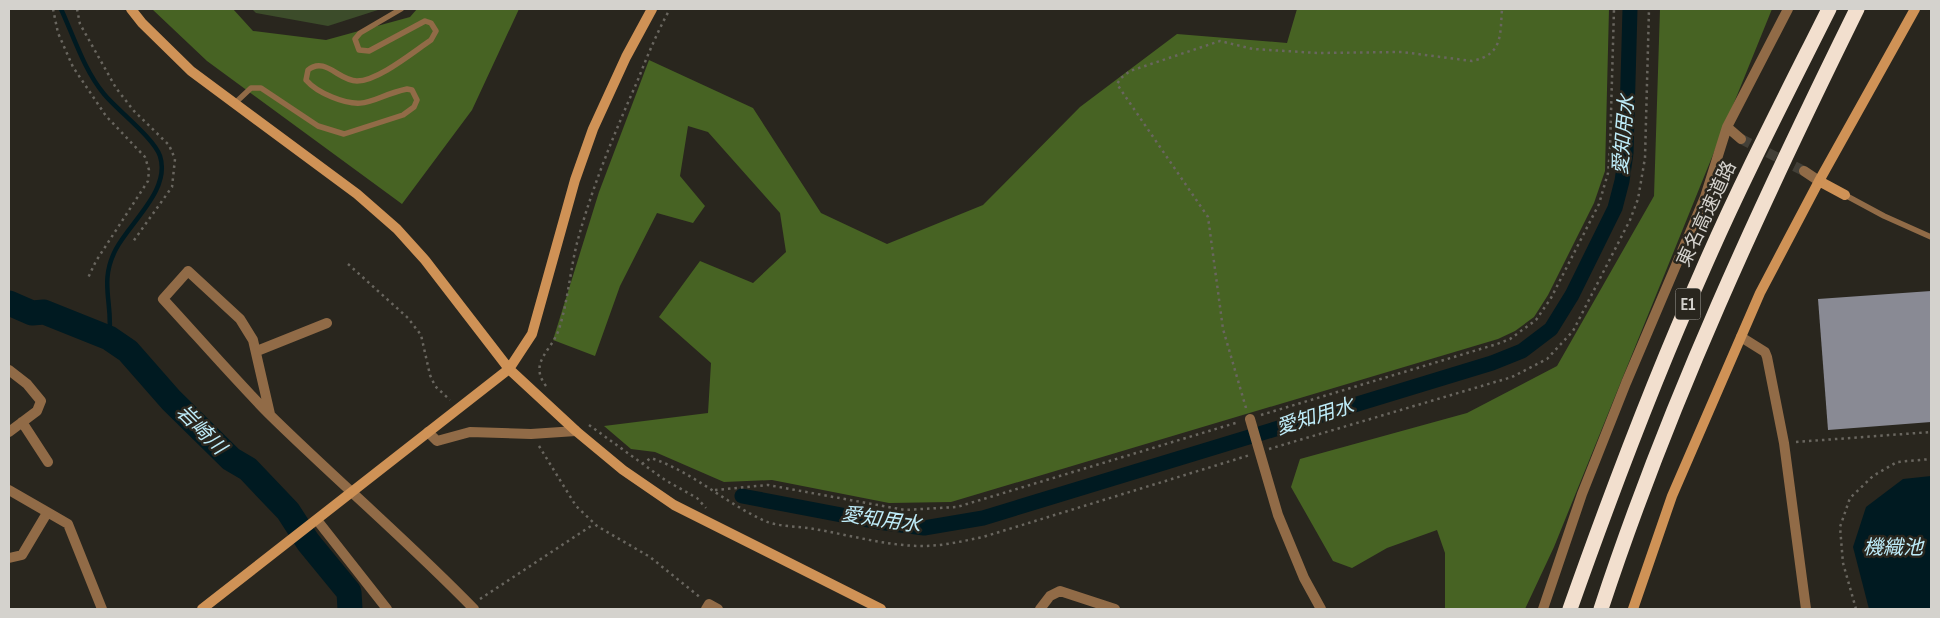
<svg xmlns="http://www.w3.org/2000/svg" width="1940" height="618" viewBox="0 0 1940 618" font-family="'Sofia Sans Condensed','Noto Sans JP',sans-serif">
	<rect width="100%" height="100%" fill="#29261e"/>
	<path fill="#3c4c2a" d="M252,9H381L328,26L256,13Z"/>
	<path fill="#476323" d="M152,9H233L253,31L326,40L410,17L417,9H519L472,110L402,204L207,61Z
		M1297,9H1609L1605,171L1594,203L1548,295L1534,317L1515,331L1498,339L951,502L889,503L772,480L724,482L655,452L631,449L604,426L708,413L711,363L659,317L700,261L753,283L786,252L780,213L708,132L688,126L680,176L705,206L693,223L657,213L620,286L595,356L553,340L599,192L649,60L753,108L821,213L887,244L983,205L1080,107L1177,34L1287,43Z
		M1660,9H1772L1554,547L1525,609H1445V553L1437,530L1387,548L1352,568L1333,561L1291,487L1300,459L1467,413L1557,366L1654,196Z"/>
	<path fill="#001a21" d="M1931,476V609H1869L1853,547L1866,507L1903,479Z"/>
	<g fill="none" stroke-linecap="round" stroke-linejoin="round">
		<path stroke="#001a21" stroke-width="4.5" d="M61,9C74,37 84,70 104,94C117,110 154,138 160,156C171,190 130,222 116,249C98,283 114,304 109,338"/>
		<path stroke="#001a21" stroke-width="15" d="M742,496L878,522L924,528L983,518L1492,363L1522,351L1551,329L1572,295L1615,208L1622,181L1626,153L1630,9"/>
		<path stroke="#001a21" stroke-width="25" d="M9,303L32,313L44,312L109,338L128,351L171,400L231,459L248,469L288,511L308,542L349,592L350,609"/>
	</g>
	<path fill="#898a94" d="M1931,291V422L1828,430L1818,299Z"/>
	<g fill="none" stroke-linecap="round" stroke-linejoin="round">
		<path stroke="#434038" stroke-width="10" stroke-dasharray="10 5" stroke-linecap="butt" d="M1741,139L1804,171"/>
		<path stroke="#69665f" stroke-width="2.5" stroke-dasharray="2.5 4" stroke-linecap="butt" d="M53,9L58,33L73,67L106,116L145,157L149,170L148,181L96,261L87,280
			M77,9L80,24L116,88L134,111L169,145L175,159L172,187L132,243
			M348,264L408,318L421,335L430,375L435,386L450,400
			M546,386C528,362 552,351 559,329C568,301 570,271 577,243C592,187 614,134 637,82C647,57 657,32 670,9
			M1246,408L1223,329L1208,217L1123,93L1117,84L1121,78L1130,71L1220,41L1253,49L1318,53L1402,52L1472,61C1503,55 1500,35 1502,9
			M1261,415L1497,344L1510,339L1536,320L1551,298L1599,204L1608,173L1610,149L1614,9
			M589,425L665,480L697,498L706,508
			M1796,442L1931,432
			M539,446L576,506L597,526L650,557L701,598
			M1269,449L1512,377L1547,359L1573,331L1630,220L1638,199L1645,158L1649,9
			M642,464L651,458C693,472 725,503 765,521C779,527 798,526 814,529C850,535 886,546 923,546C943,546 963,541 983,537L1250,455
			M715,490L768,485L905,510L957,507L1239,422
			M480,599L594,524
			M1856,609L1843,563L1840,527L1850,498L1873,476L1897,462L1931,459"/>
		<path stroke="#916b47" stroke-width="5.5" d="M234,104L251,88H261L318,126L344,134L403,115L414,107L417,100L412,90L407,89C373,96 368,112 332,97C322,93 313,88 306,80L308,70C325,56 339,81 357,81C378,81 413,52 431,40L436,31L431,23L425,21L369,51L359,50L355,39L360,33L401,9
			M1845,195L1884,216L1931,237"/>
		<path stroke="#916b47" stroke-width="10" d="M1727,127L1741,139
			M1804,171L1819,181
			M1741,337L1765,352L1767,357L1784,443L1806,609
			M257,351L327,323
			M9,370L27,384L41,401L37,411L9,432
			M270,414L253,340L240,319L188,271L163,299C198,337 232,376 268,413C336,480 408,541 474,609
			M1250,419L1278,515L1304,578L1321,609
			M22,422L48,462
			M428,432L437,441L470,432L531,434L576,431
			M9,490L68,524L102,609
			M317,520L387,609
			M9,558L22,555L47,513
			M706,609L709,604L718,609
			M1040,609L1050,596L1060,591L1115,609
			M1543,609L1582,494L1626,383L1705,197L1727,127L1788,9"/>
		<path stroke="#cf9256" stroke-width="10" d="M131,9L142,23L191,71L357,194L397,229L425,260L509,369L576,431L623,470L674,505L881,609
			M1819,181L1845,195
			M202,609L509,369L532,334L575,180L593,129L626,57L652,9
			M1633,609L1672,496L1760,293L1819,181L1915,9"/>
		<path stroke="#f2dfce" stroke-width="15" d="M1570,609C1610,496 1652,384 1701,274C1740,184 1785,97 1829,9
			M1601,609C1669,402 1761,204 1857,9"/>
	</g>
	<g text-anchor="middle" dominant-baseline="central" stroke-width="5" stroke-linejoin="round" paint-order="stroke">
		<rect fill="#29261e" stroke="#a19e98" stroke-width="1" x="1675.5" y="288.5" width="25" height="31" rx="4"/>
		<g font-size="18" font-weight="bold" fill="#d4d2cd">
			<text x="1688" y="304">E1</text>
		</g>
		<g font-size="19" fill="#d4d2cd" stroke="#29261e">
			<text transform="translate(1707 214) rotate(-65)">東名高速道路</text>
		</g>
		<g font-size="20" font-style="italic" fill="#beecf9" stroke="#29261e">
			<text transform="translate(1624 135) rotate(-85)">愛知用水</text>
			<text transform="translate(1315 417) rotate(-17)">愛知用水</text>
			<text transform="translate(201 430) rotate(45)">岩崎川</text>
			<text transform="translate(881 520) rotate(8)">愛知用水</text>
			<text x="1893" y="548">機織池</text>
		</g>
	</g>
	<rect width="1940" height="618" fill="none" stroke="#d4d2cd" stroke-width="20"/>
</svg>
